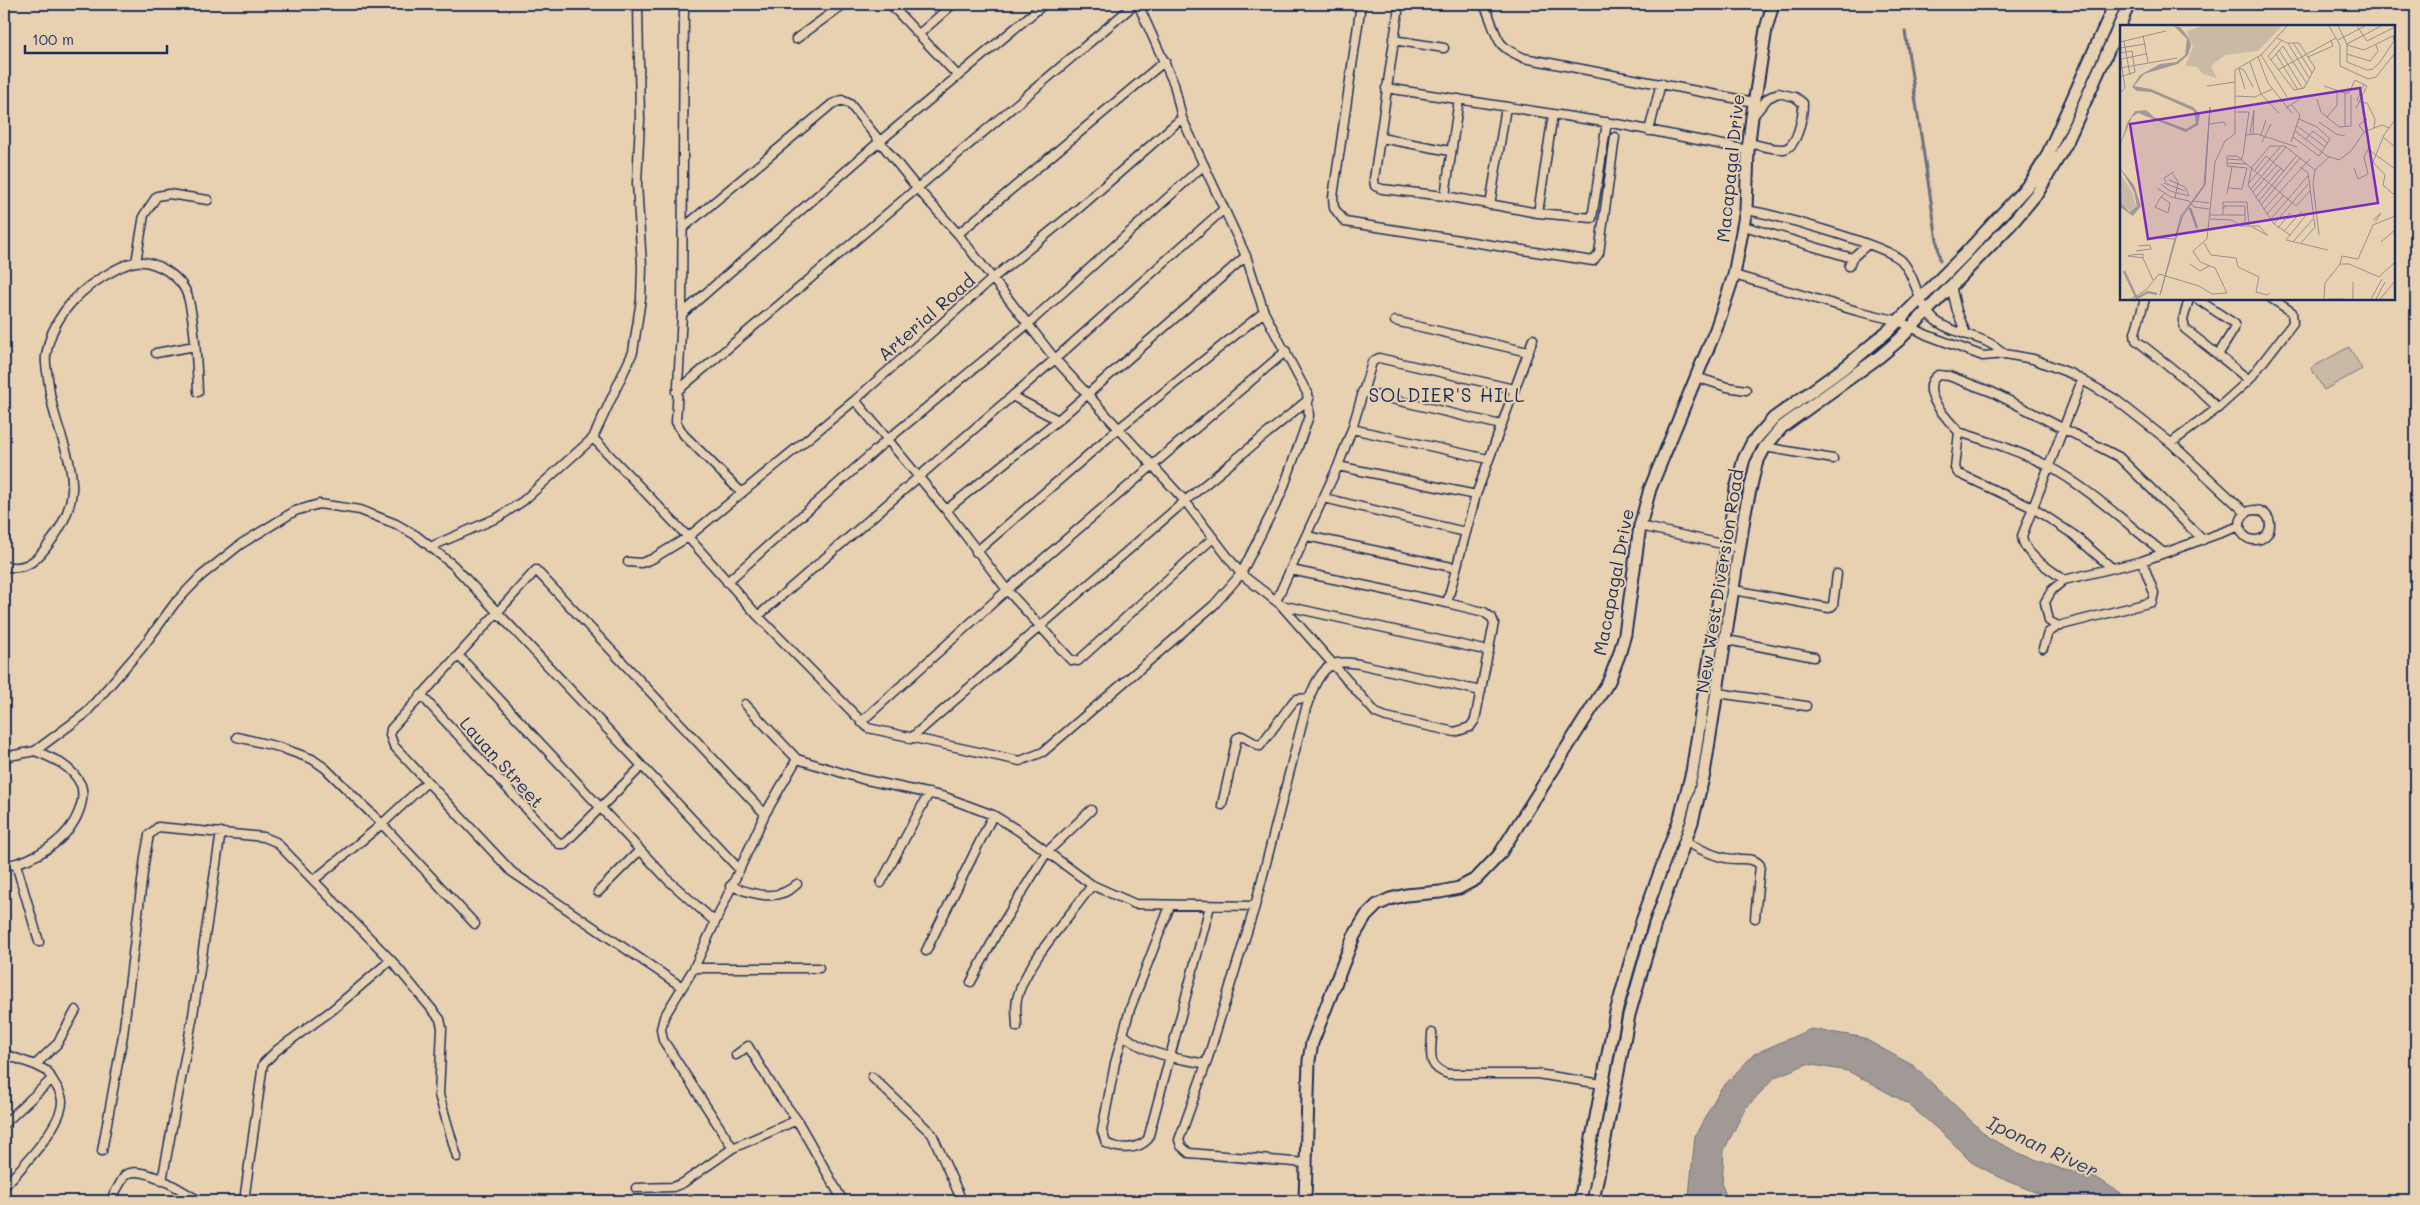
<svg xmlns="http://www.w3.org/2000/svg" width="2420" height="1205" viewBox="0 0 2420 1205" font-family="Mali,sans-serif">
	<rect width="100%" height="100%" fill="#e8d1b1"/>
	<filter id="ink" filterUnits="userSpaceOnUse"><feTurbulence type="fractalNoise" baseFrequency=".02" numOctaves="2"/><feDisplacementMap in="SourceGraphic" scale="10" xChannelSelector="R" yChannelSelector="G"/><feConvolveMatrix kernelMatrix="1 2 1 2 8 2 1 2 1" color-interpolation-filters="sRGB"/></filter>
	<g filter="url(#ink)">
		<path fill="#cab9a5" stroke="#727482" d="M2349,347L2362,369L2324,390L2311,368Z"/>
		<path fill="#a19995" stroke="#6b6f7f" d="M1811,1029L1861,1037L1914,1066L1989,1138L2021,1154L2064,1170L2094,1176L2129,1199L2143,1201H2058L2007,1181L1971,1162L1949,1139L1907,1103L1848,1071L1807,1064L1775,1077L1745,1109L1724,1150L1722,1185L1728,1201H1691L1689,1196L1695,1136L1720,1090L1754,1054Z"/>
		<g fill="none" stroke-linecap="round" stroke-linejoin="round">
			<path stroke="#6b6f7f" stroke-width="3" d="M1905,31L1940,260"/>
			<g stroke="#1b2f5e" stroke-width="11">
				<path id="street" d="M684,4L682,314L676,422L684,435L742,493
					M890,4L958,76
					M1361,4L1333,197L1334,208L1345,222L1593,261L1599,253L1615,137
					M1483,4C1491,15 1492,30 1500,42C1505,50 1516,54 1524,58L1754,102
					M1398,13L1374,179L1375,186L1382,189L1445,196L1538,213L1592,218L1607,122
					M919,34L953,4
					M796,39L844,4
					M1393,40L1444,48
					M1386,88L1623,125L1748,150
					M1649,131L1661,83
					M1381,138L1450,151
					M1749,143C1759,145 1773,150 1784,149C1798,147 1803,115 1803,103L1795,97L1778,93L1768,98L1754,115
					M1445,196L1459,99
					M1490,205L1506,107
					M1746,210C1772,214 1887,245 1902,261C1918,279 1917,309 1939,323C1952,332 1971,335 1985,341C1992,344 1999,349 2005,354
					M1538,213L1553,114
					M1744,226L1852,258
					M683,228L832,104L842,100L850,104L917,188L958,234L1055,359L1185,501L1241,574L1281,605L1376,713L1386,717L1455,732L1470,727L1475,720L1494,623L1492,618L1484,612L1447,603L1291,570
					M958,234L1165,61
					M136,262L144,215L157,196L169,194L208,200
					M1849,266L1852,258L1867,245
					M1734,275L1857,311L1899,321L1927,335L1983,356L2005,354L2033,359L2072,374L2115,399L2171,443L2246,513
					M1951,286L1957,311L1966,334
					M2145,299L2135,333L2136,340L2198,389L2218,408
					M2189,299L2183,320L2185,329L2218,355
					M2197,299L2235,324L2234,329L2218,355L2249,380
					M682,314L879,142L1044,4
					M1395,321L1528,352
					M156,353L195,346
					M1696,377L1727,387L1746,390
					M676,392L1135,4
					M1362,392L1501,425
					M1012,396L1058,420
					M855,400L946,510L1007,590L1071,660L1078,661L1213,538
					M1352,429L1488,459
					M1959,432C1990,442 2020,451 2048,466C2090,489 2127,524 2164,553
					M593,438L633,352L641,299L642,266L637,183L640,120L638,4
					M2171,443L2218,408L2249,380L2293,323L2292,312L2272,299
					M1765,447L1833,459
					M1338,466L1476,495
					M1324,498L1465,532
					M946,510L1058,420L1246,256
					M2240 525a15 15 0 1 1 30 0a15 15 0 1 1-30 0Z
					M1640,526L1740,548
					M1307,536L1456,568
					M430,547L499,517L523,501L593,438L688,537L758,616L868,728L1020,761L1043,752L1214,605L1241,574L1282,492L1309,416L1307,393L1264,312L1246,256L1182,118L1174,84L1138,4
					M976,552L1118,429L1264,312
					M628,562L641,563L652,559L688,537L855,400L992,279L1079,208L1182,118
					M4,566C23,570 33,564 45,549C101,481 54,449 48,378C47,371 45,363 46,356C50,323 73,295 101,278C111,272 123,264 135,262C156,259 183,278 188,297C195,322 197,365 198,392
					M2112,568L2074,535L2033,508L1958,473L1955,468L1959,432C1948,420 1917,390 1938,375L1949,376L1992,392L2119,457L2203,540
					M2064,580C2051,569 2023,555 2022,536L2082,380
					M727,582L887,440L1028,324L1204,165
					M1734,590L1829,608L1833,605L1837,574
					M1276,601L1338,466L1352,429L1372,362L1379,358L1514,389
					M1447,603L1476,495L1533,339
					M1281,605L1489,651
					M758,616L1055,359L1224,209
					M2058,626L2049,621L2045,602L2052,590L2064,580L2142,561L2240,526
					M1727,640L1814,657
					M2043,648L2048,633L2058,626L2152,602L2154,593L2142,561
					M459,656L669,881L714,921
					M1718,693L1806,706
					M421,695L559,844H564L642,766
					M745,704L797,759L862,779L945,797L993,815L1019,831L1092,885L1135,904L1255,906
					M861,722L1007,590L1286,351
					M237,737L279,747L312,759L325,768L382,824L475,924
					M910,739L1185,501L1309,399
					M4,757L35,751L85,714L142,648L175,603L201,576L241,544L295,511L319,504L360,510L396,524L417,536L453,565L739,869
					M1222,805L1237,738L1242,736L1260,746L1293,702L1297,699L1310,698
					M1684,841C1697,847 1711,856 1726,858C1738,861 1751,855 1760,865L1755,918
					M16,864L39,942
					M4,866C34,861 68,841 79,811C82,803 84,794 81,785C72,766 53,758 35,751
					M314,880L382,824L427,782
					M881,883L929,793
					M730,886C753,894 777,903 797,884
					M598,892L640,850
					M1170,906L1130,1009L1115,1063L1102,1131L1106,1143C1119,1150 1138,1150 1148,1139L1210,906
					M926,951L993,815
					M694,968H819
					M971,982L998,931L1047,852L1091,810
					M682,987L512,872L394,746L390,735L391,729L536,570L765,814
					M1017,1027C1017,1018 1015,1008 1017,999C1025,963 1070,917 1092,885
					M1432,1033C1432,1053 1425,1066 1448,1074H1537L1602,1084
					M1123,1034C1146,1055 1176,1058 1206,1064
					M4,1054L35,1065L57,1044L76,1010
					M736,1055L748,1046L776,1092L797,1120L843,1201
					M872,1077L932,1134L962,1201
					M4,1124L52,1079L47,1071L35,1065
					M733,1148L663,1040L661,1029L664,1017L694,968L765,814L797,759
					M102,1151L123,1035L145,857L149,835L158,827L264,837L276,842L391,960L440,1019L442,1028L439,1095L457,1157
					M1306,1163L1189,1153L1181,1146L1179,1140L1206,1064L1255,906L1306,708C1311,694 1318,670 1334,664C1341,661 1351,663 1359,664L1481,691
					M162,1181L193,1015L221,832
					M4,1187C20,1169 63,1125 62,1101C62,1093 56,1086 52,1079
					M636,1188L673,1187L683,1183L733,1148L797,1120
					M110,1201L125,1175C143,1163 183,1192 200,1201
					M244,1201L263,1064L277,1050L331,1011L391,960"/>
			</g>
			<g stroke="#1b2f5e" stroke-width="15">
				<path id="secondary" d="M1305,1201L1309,1060L1312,1043L1354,936L1366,916L1377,905L1390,899L1406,895L1440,892L1459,888L1476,879L1499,855L1609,681L1619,655L1625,634L1640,526L1650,489L1716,329L1734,275L1746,210L1748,150L1752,117L1766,29L1773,4
					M1580,1201L1616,1012L1642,921L1680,818L1692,772L1736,489L1744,459L1752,443L1774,418L1848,365L1889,330L1965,254L2032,181L2046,158L2115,4
					M1593,1201L1629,1015L1655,924L1692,822L1704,774L1745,512L1756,464L1765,447L1782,427L1879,357L1899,340L2012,223L2038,192L2066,144L2129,4"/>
			</g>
			<use href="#street" stroke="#e8d1b1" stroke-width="8"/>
			<use href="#secondary" stroke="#e8d1b1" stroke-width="11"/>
		</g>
	</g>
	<g text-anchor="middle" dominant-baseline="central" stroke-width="4" stroke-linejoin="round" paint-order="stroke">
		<g font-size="18" fill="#1b2f5e" stroke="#e8d1b1">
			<text transform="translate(1730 168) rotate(-84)">Macapagal Drive</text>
			<text transform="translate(926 317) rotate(-41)">Arterial Road</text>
			<text transform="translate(1719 581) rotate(-81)">New West Diversion Road</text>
			<text transform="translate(1613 582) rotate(-79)">Macapagal Drive</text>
			<text transform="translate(502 762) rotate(48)">Lauan Street</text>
		</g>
		<g font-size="19" letter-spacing="1" fill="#1b2f5e" stroke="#e8d1b1">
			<text x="1447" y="394">SOLDIER'S HILL</text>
		</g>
		<g font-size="19" font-style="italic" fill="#2f3f66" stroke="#e8d1b1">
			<text transform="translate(2043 1146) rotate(25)">Iponan River</text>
		</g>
	</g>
	<g transform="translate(2120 25)">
		<rect width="275" height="275" fill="#e8d1b1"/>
		<path d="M82,1H162L138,26L105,30L91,41L97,53L83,49L77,42L65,41L73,22L67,6ZM0,149L12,167L16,181L9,186L0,178Z" fill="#cab9a5"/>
		<path d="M54,1L60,2L69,13L71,20L68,30L58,39L24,49L14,61L31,64L73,82L80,89L78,100L66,107L18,88L12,92L0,121L7,98L15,86L26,85L34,92L66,104L76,98L74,86L31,67L17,66L12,62L20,50L40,39L56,37L65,30L67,14ZM0,143L14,160L21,181L13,191L0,182V179L3,180L9,187L17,181L14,167Z" fill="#a19995"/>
		<path fill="none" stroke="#a19995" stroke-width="2.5" d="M70,183L77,203M4,246L17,274M17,273L28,267L37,269"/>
		<path fill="none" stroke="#969090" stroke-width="1" d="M209,1L220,20V41L248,54L256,52L275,28M218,1L227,19V37L247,45L253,44L260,37L274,16L273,11M237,1L247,16L275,2M23,10L28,37M157,13L167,18H179L195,43L184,63L174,65L148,31L161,16M218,15L245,1M4,16L10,50M0,17L46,6M168,18L189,53M174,19L192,48M227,19L261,1M227,20L244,25L275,10M163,21L187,59M0,23L25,19M159,25L183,64M0,28L12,26L15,47L0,52M0,28L5,63L0,68M156,29L178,65M227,29L250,36L258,26L256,20M141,30L167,72M138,32L148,58L172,88M188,32L213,21L211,16M1,34L26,29M151,35L163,21M130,37L141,69L159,88M0,43L57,33M119,43L124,45L133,62M119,44L125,64M158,45L216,13M87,61L115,57M204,61L225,68M225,68H229L235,55L247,61L239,77M115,71L135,72L152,64M197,74L201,87L219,102L231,101V70M237,76L244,59M90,82L85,160L62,192L40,270L61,191L84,160ZM166,83L180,74M236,83L239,77L247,78L255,94L254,103M207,92L217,80V65M275,95L264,110L253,137L265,150L263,160L273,169L275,167M199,97L216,109L225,111M90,99L104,97L106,101M177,101L205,122M225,102V68M175,106L207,131L219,135L231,126L244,107L262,100L269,103M244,107L239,100L247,94M130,109L134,85L133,109M125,110L137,109L177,122M141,110L146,95M173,112L199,131L210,114L197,102L179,94M263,112L275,122M186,114L193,106L208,118M142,117L151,99M171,117L180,90L171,79M107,134L121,135L123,130L129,87H117M107,138L127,139M180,142L188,148L195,202L181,218M127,143L107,141V131H117L176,181L190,166M234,143L238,154L248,149L244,132L248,124L275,144M135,145L146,131L164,146M195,145L193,159L199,210M53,149L58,157L55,173M46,157L44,153L54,147M44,158L65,166M41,159L50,166L69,171L65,162L49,155M128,159L161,121M37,163L51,172L69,176L74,182L89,184M108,163L122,164L127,143M131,164L166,122M133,167L157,140M107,169L112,142M41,172L50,178L48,188L35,182L39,175L41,172L45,168M136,172L161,143M73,176L89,178M139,176L177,130M141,180L180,133M104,184V181H125V198M144,184L190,134M103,189V177H127L129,201M147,189L164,170M187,189L166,215L208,225M90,190H125M90,194L112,195L120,201H139L148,211M150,195L188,151M253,195L261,188L255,197M154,199L188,159M132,202L147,210M158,203L170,188M164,206L182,186M170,210L154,199L128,160L132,142L150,121H165L195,145L209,132M39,213L55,214M173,217L193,194M261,217L275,205M84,218L91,230L116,233L118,242L139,252L136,267L147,270L150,268M16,226L31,224L30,220L18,221M23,229V233L8,231L11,230ZM23,233L33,255M70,239L80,246L89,241M220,239L222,231L238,234L253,200L275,191M233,257V274M11,274L26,265L39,249L79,261L92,269L107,268L95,243L80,237L73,226L87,214L95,137L105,116L115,109V45L141,30L167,1M204,274L205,258L220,239H229L259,252L275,237M209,274H225M251,274L262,254M256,274L265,257M260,274L275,256"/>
		<path fill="#7b2cbf" fill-opacity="0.15" stroke="#7b2cbf" stroke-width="2.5" d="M240,63L258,178L28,214L10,99Z"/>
		<rect width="275" height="275" fill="none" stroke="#1b2f5e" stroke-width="2.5"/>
	</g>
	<rect width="2420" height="1205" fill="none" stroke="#e8d1b1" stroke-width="20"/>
	<rect x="10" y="10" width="2400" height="1185" fill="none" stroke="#1b2f5e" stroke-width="2" filter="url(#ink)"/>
	<path d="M25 45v8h142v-8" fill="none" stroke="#1b2f5e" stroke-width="2.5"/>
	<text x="32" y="45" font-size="15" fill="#1b2f5e" stroke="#e8d1b1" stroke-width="4" paint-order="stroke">100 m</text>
</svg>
